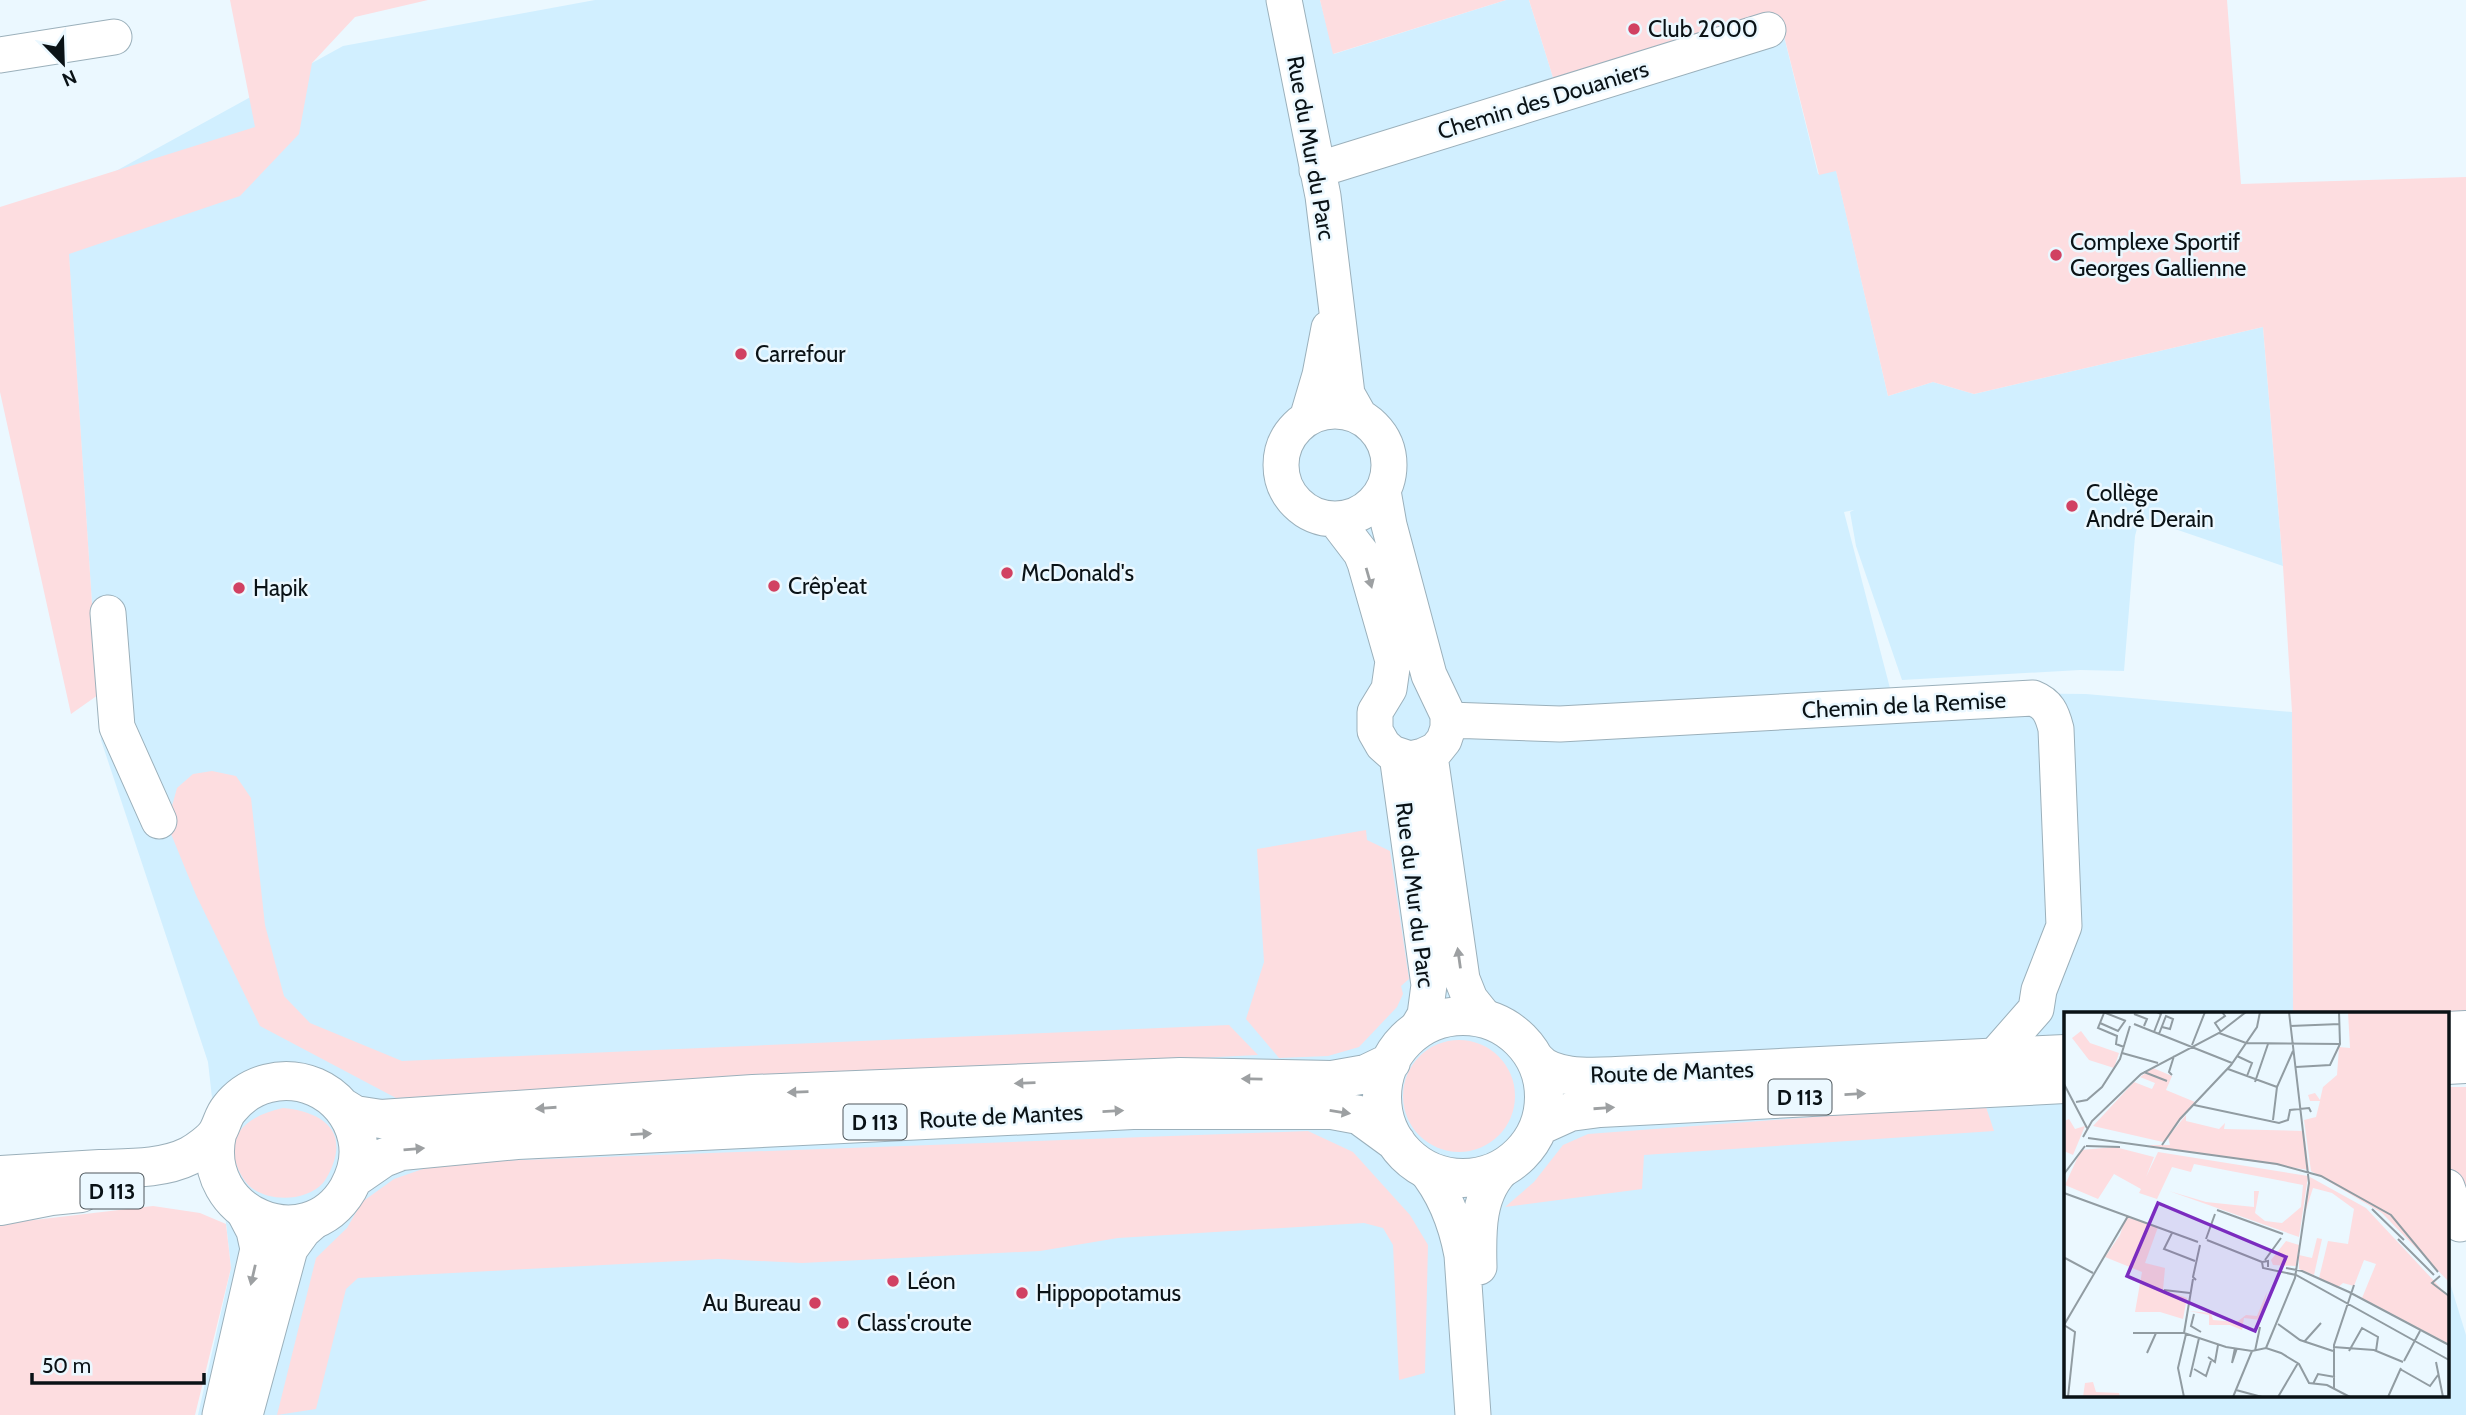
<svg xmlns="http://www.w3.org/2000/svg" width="2466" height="1415" viewBox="0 0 2466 1415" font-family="Cabin,sans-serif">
	<rect width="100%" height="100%" fill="#ebf8ff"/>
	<path fill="#d1efff" d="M595,0H1320L1334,54L1506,0H1529L1555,84L1779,16L1818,174L1836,170L1888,396L1933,382L1974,394L2263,327L2283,566L2140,517L2135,536L2124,671L2080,670L1902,680L1856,546L1850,512L1854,510L1844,512L1891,692L2086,694L2292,712L2293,1014H2065V1396H2447V1273L2466,1335V1415H198L231,1268L208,1062L101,740L65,199L343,46Z"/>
	<path fill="#fddde0" d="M230,0H428L355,17L312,63L299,134L240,196L69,254L98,695L71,714L0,392V207L255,127Z
		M1320,0H1506L1333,54Z
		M1529,0H2227L2241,184L2466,177V1011L2417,1014H2293L2292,712L2283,566L2263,327L1974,394L1933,382L1888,396L1836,171L1819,175L1779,16L1555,84Z
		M212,771L236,776L251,798L265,925L284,996L310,1023L402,1061L1229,1025L1258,1055L396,1098L260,1026L196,895L167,824L177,788L193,774Z
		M1366,830L1367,840L1390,851L1409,979L1401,986L1403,994L1397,1007L1359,1047L1328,1056L1279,1058L1246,1019L1264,962L1257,849Z
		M1403 1096a56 56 0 1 1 112 0a56 56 0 1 1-112 0Z
		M2447,1087H2466V1201L2447,1202Z
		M1985,1104L1994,1131L1644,1155L1642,1189L1505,1207L1534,1182L1563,1145L1588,1134Z
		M283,1108C316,1111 347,1126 333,1164C331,1170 327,1178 323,1183C304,1204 257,1203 243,1178C219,1139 245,1116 283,1108Z
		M1308,1131L1353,1152L1410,1215L1428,1245L1425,1373L1399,1380L1393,1245L1383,1228L1364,1223L1118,1238L1040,1251L802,1263L718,1259L358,1278L346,1289L316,1409L277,1415L316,1258L347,1228L362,1202L394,1179L440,1163Z
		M153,1206L200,1213L226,1224L231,1268L195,1415H0V1224Z"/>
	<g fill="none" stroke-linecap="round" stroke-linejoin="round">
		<g stroke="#9bb0bb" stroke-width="37">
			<path id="minor" d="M1284,0L1323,196L1347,394L1360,417
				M0,55L114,37
				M1317,170L1768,30
				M1281 465a54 54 0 1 1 108 0a54 54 0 1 1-108 0Z
				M1307,419L1320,375L1329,328
				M1335,519L1361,553L1365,563L1393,661L1389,689L1375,712V731L1383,745L1392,753L1410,759L1423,756L1436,750L1444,740L1448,728V715L1429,675L1389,525L1383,491
				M108,613L117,727L159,821
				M1449,720L1560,724L2033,698C2048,704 2052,713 2056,729L2064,926L2039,990L2036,1009L1993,1058
				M1432,752L1431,763L1462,979L1470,999L1486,1019
				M1397,755L1429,985L1425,1015L1415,1032
				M1423,1167C1445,1193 1456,1223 1462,1255L1473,1415
				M2447,1187L2460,1224
				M1479,1267C1478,1232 1477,1191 1506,1166
				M220,1415L258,1249L254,1231L243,1210
				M245,1415L290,1249L303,1231L320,1216"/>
		</g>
		<g stroke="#9bb0bb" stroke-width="40">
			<path id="major" d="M1382 1097a81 81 0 1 1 162 0a81 81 0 1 1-162 0Z
				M2447,1031L2466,1030
				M1535,1059C1551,1080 1592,1077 1616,1076L2065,1054
				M2447,1065L2466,1064
				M342,1107L355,1115L381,1119L753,1094L1180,1077L1332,1080L1366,1074L1391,1062
				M1539,1126L1570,1112L1600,1108L2065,1084
				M0,1175C33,1173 67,1171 100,1169C128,1168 163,1169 189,1156C198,1151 212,1141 217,1133C222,1125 223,1116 229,1109C249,1083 284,1074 315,1087C336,1096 352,1115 357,1138C361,1155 357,1173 348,1189C306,1260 199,1215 217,1134
				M354,1178L383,1158L401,1151L517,1140L1133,1110H1332L1359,1115L1396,1142
				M0,1206L51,1196L81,1193"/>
		</g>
		<use href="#minor" stroke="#fff" stroke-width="35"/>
		<use href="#major" stroke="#fff" stroke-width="38"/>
	</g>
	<defs><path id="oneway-solid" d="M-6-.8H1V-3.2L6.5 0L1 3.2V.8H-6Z" transform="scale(1.75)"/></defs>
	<g fill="#9da0a2">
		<use href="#oneway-solid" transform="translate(1369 578) rotate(74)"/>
		<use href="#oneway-solid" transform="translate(1459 958) rotate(-98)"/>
		<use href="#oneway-solid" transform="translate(1252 1079) rotate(-179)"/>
		<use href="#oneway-solid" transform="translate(1025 1083) rotate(178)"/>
		<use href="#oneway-solid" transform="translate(798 1092) rotate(178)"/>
		<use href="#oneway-solid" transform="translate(1855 1094) rotate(-3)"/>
		<use href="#oneway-solid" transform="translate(546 1108) rotate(176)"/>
		<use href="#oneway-solid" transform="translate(1604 1108) rotate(-4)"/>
		<use href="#oneway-solid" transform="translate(1113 1111) rotate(-3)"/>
		<use href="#oneway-solid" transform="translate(1340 1112) rotate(9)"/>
		<use href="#oneway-solid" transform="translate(641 1134) rotate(-3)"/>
		<use href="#oneway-solid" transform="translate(414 1149) rotate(-5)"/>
		<use href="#oneway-solid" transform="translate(253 1275) rotate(103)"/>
	</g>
	<g fill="#d14162" stroke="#ebf8ff" stroke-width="2.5">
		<circle cx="1634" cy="29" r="7"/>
		<circle cx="2056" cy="255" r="7"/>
		<circle cx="741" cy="354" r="7"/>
		<circle cx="2072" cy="506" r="7"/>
		<circle cx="1007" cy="573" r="7"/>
		<circle cx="774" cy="586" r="7"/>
		<circle cx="239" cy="588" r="7"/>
		<circle cx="893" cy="1281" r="7"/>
		<circle cx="1022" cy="1293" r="7"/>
		<circle cx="815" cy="1303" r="7"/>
		<circle cx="843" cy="1323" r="7"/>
	</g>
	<g text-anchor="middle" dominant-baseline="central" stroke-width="5" stroke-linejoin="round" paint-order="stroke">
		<g fill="#ebf8ff" stroke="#4e575c" stroke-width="2">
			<rect x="1768.5" y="1079.5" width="63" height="35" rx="5"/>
			<rect x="843.5" y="1104.5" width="63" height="35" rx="5"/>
			<rect x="80.5" y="1173.5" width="63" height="35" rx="5"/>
		</g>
		<g font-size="21" font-weight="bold" fill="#0a1216">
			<text x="1800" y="1097">D 113</text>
			<text x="875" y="1122">D 113</text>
			<text x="112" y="1191">D 113</text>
		</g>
		<g font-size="23" fill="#0a1216" stroke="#ebf8ff" text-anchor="start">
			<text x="1648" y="29">Club 2000</text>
			<text x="2070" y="242">Complexe Sportif<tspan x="2070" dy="26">Georges Gallienne</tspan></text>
			<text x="755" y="354">Carrefour</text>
			<text x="2086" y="493">Collège<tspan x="2086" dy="26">André Derain</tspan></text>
			<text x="1021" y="573">McDonald's</text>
			<text x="788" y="586">Crêp'eat</text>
			<text x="253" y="588">Hapik</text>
			<text x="907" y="1281">Léon</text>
			<text x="1036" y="1293">Hippopotamus</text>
			<text x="801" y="1303" text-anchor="end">Au Bureau</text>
			<text x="857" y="1323">Class'croute</text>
		</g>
		<g font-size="23" fill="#0a1216" stroke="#ebf8ff">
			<text transform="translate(1543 100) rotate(-17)">Chemin des Douaniers</text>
			<text transform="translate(1311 148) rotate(80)">Rue du Mur du Parc</text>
			<text transform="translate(1904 705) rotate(-3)">Chemin de la Remise</text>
			<text transform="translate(1415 895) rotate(83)">Rue du Mur du Parc</text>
			<text transform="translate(1672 1072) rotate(-2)">Route de Mantes</text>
			<text transform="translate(1001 1116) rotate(-3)">Route de Mantes</text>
		</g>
	</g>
	<g transform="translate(2064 1012)">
		<rect width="385" height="385" fill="#ebf8ff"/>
		<path d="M284,0H385V270L318,201L247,159L240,108L252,105L256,89H246L244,83L251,81L256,88L259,75L273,63L275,35L286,36ZM17,19L26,31L55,41L50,56L25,48L8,26ZM89,56L108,64L102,78L131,90L99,130L29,114L70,70L88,77L91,71L76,65ZM122,103V109L155,117L161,111L160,117L240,119L245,158L82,133H106L104,125ZM5,107L11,117L21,114L9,143L0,139V109ZM51,135L90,145L82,165L94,140L244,164L235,225L105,179L142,190L190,195V179H195L191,201L201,209L218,211L237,195L239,173L130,152L127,160L108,155L93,187L75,181L77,177L50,162L34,187L1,173L17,138ZM246,165L302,196L385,285V332L298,286L312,252L300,248L290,274L279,271L273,276L255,266L264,229L284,232L290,197L268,181L249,176L240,204ZM62,205L94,215L81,251L101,256L99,278L123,286L119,307L96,300H71L78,260L41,245L56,223ZM253,226L258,227L250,263L235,257V243L248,246ZM222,229L235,233L232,254L209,253L207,248ZM203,280L197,308L180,306L178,318L166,313H145V303L125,299L147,301L149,308L173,310L182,303L193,304ZM29,370L32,380L55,381L56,385H19L21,371Z" fill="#fddde0"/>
		<path fill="none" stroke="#919ca2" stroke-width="2" d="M39,0L62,9M40,1L34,16L53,24L52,32L60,35M70,2L83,7L80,14M36,11L54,19L61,9M70,12L168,51M226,14L276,12M90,20L97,2L93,0M157,20L151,11L161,4L158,0M155,21L182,31L276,32M95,22L102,4L109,7L106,17L98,15M128,33L141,0M58,41L94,51M173,44L188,51L183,64M232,55L266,53L276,32L275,0M164,57L213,75M80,60L103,69M108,63L105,60L110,44M191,70L204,32M0,72L23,116M12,90L23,88L38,75L56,47L66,14M130,93L215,111L224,108L226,98L245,96L247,100M209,108L213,75L229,39M19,125L28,109L77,62L155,21L182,0M24,126L213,152L257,164L327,203L374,260M98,133L116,107L167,53L193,15L196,0M22,134L56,135M0,162L21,134M0,181L134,230M308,197L340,228M153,198L219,222M108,221L100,237L131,249M142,227L151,202M334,227L370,263M143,228L198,250M1,246L29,261M201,248L217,226M204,255V249L198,250L199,256L232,263L385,348M222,256L238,259L285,280L385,333M376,264L368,271L385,284M132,268L129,265L136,233M100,278L126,281M130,302L127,314L137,320M214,312L236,328L269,339M0,313L64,204M0,313L11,320L4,385M69,321H120M120,321L162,335L188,339L202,336L217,341L235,352L245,371L263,373L286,385M120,321L129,267M240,330L257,311M269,335L310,338L339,350M171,336L168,351L173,336M202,336L231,266L245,171L225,0M191,339L196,315M285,339L298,316L314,325L312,339M83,341L92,321M144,345L151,350L154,333M340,349L356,319M372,350L379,385M130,357L142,364L147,349M336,357L366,374L374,363M126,365L135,326M249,372L254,362L271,365M270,377V333L290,273M172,378L198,385M120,385L114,356L122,322M169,385L188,339M214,385L234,351M324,385L337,356"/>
		<path fill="#7b2cbf" fill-opacity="0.15" stroke="#7b2cbf" stroke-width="3.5" d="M94,191L222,245L191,319L63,264Z"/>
		<rect width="385" height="385" fill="none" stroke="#0a1216" stroke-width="3.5"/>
	</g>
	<g transform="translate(63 63) rotate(157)" stroke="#ebf8ff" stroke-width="5" paint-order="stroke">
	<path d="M0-5L12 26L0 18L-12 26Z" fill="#0a1216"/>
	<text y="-10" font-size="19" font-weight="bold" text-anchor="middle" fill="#0a1216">N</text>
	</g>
	<path d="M32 1373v10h172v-10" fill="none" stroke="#0a1216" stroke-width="3.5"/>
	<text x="42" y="1373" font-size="21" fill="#0a1216" stroke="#ebf8ff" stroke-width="5" paint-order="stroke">50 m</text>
</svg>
